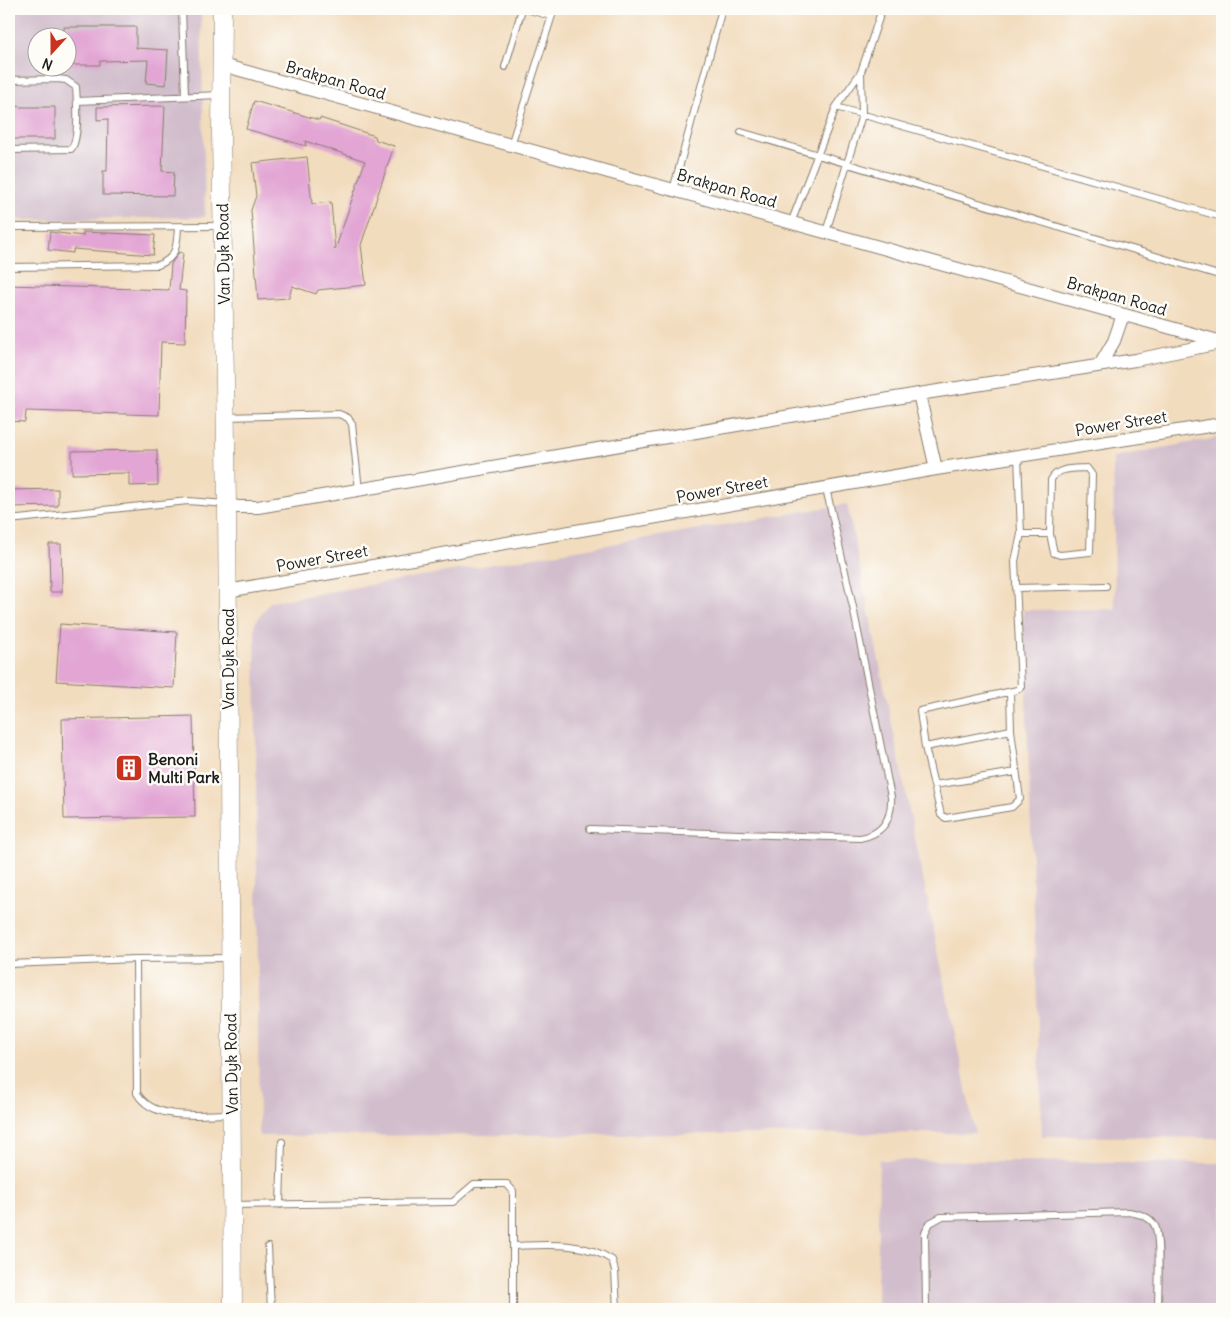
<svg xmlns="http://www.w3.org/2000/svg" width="1231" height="1318" viewBox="0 0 1231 1318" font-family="Delius,sans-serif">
	<rect width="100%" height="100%" fill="#fdfcf7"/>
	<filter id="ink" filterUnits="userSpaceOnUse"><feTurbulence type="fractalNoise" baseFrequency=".02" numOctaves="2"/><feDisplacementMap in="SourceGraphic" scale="10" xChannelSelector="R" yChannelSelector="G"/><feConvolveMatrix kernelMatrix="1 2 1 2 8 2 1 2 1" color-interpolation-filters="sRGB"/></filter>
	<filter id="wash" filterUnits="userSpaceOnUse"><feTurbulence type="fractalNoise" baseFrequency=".0096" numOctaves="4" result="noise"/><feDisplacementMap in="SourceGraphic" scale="20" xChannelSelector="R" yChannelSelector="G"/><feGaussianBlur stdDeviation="1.12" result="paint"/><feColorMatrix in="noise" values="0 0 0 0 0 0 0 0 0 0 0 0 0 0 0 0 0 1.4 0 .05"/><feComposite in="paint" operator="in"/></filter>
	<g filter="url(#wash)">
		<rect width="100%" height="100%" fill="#f2dcbe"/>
		<path fill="#d1bdcc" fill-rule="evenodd" d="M9,9H201L205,217L9,220ZM38,38H68V68H38Z
			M1222,437V1138L1042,1136L1023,610L1115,609L1113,457Z
			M847,504L975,1133L259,1136L255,623L270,602Z
			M879,1160L1222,1163V1309H877Z"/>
		<g id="blocks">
			<path fill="#e2a5d4" d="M64,27H136V48L168,50L166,85L146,83L148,60L100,61V65H68V38H64Z
				M254,101L319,120L320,118L375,136L376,140L394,146L361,245L366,285L318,290L316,294L292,286L289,298L258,300L251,210L256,196L252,163L307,157L312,204L331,202L335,250L365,161L305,141L306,146L246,129Z
				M9,104L21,107H55V139H9Z
				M165,106L162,171L174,172L173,196L103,195V171H107L108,119L97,120V107Z
				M50,232L83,236V232L155,235L153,255L73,249V253L48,250Z
				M179,252L183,253L179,290L186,291L185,343L161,342L159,415L26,411L25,422L9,421V285L169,290L171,264Z
				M157,450L158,485L129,486V473L72,474V451Z
				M58,489V506L9,507V490Z
				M49,544H61L62,592H50Z
				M60,624L177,632L174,688L56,681Z
				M193,716L195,817L64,819L62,719Z"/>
		</g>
	</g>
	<g filter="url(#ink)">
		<use href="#blocks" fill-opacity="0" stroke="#877c6d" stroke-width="1"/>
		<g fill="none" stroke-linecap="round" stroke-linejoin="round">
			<g stroke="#877c6d" stroke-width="8">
				<path id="lane" d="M182,9L185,96
					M526,9L551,16
					M505,67L522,9
					M9,80L58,79L66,80L76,87C77,101 80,139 71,149L9,150
					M77,101L220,95
					M836,107L1222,217
					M741,132L1222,276
					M511,145L554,9
					M673,190L722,9
					M791,223L836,107L861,72L882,9
					M9,227L221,226
					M826,232L862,115L861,72
					M9,267L158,265C177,258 177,245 178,227
					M227,417L339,414L348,418L352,424L359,490
					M1087,468L1092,475L1090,552L1060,555L1054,553L1050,534L1051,480C1057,467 1074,469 1087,468Z
					M9,520L188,501L226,504
					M1021,534H1050
					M1016,588L1106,586
					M1010,692L1011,730L1020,799L1012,807L946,818L941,815L925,747L920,711L1017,690L1021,687L1015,561L1021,534L1018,456
					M925,747L1011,730
					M934,785L1016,772
					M590,829L860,838C883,834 892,819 891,797L853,607L826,488
					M136,959L137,1093C153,1122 201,1114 230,1114
					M9,964L136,959L229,958
					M234,1205L453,1202L474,1184H507L513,1191V1309
					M280,1205L282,1142
					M513,1246C546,1245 583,1241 612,1260L615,1271L617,1309
					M268,1247L271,1309
					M926,1309L925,1233L930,1223L941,1217L1129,1212C1139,1214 1150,1216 1155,1226C1161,1237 1158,1294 1158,1309"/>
			</g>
			<g stroke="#877c6d" stroke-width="14">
				<path id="street" d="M222,65L1222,342
					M1100,365L1114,341L1123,315
					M919,394L936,469
					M227,505L238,507H258L919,394L1135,360L1220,343
					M227,591L936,469L1222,424"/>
			</g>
			<g stroke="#877c6d" stroke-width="19">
				<path id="secondary" d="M222,9L221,134L227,505L233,1309"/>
			</g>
			<use href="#lane" stroke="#fff" stroke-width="6"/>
			<use href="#street" stroke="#fff" stroke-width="12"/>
			<use href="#secondary" stroke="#fff" stroke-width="18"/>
		</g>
	</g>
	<defs>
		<g id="building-square" transform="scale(1.4375)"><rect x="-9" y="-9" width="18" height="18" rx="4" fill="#c8321e" stroke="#fdfcf7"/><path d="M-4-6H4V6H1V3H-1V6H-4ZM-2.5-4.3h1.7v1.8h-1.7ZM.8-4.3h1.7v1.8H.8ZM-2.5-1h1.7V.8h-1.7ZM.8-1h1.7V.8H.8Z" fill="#fff"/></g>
	</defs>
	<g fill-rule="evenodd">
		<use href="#building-square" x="129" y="768"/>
	</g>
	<g text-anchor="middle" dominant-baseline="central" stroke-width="5" stroke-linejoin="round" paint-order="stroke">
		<g font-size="16" fill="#1c1c1c" stroke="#fdfcf7">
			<text transform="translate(336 80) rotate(16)">Brakpan Road</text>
			<text transform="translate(727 188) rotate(16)">Brakpan Road</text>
			<text transform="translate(223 254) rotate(-91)">Van Dyk Road</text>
			<text transform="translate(1117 296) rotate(16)">Brakpan Road</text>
			<text transform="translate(1121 423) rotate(-9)">Power Street</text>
			<text transform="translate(722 489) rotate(-10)">Power Street</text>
			<text transform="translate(322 558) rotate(-10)">Power Street</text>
			<text transform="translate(228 659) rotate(-90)">Van Dyk Road</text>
			<text transform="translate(231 1064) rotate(-91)">Van Dyk Road</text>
		</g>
		<g font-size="16" font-weight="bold" fill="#1c1c1c" stroke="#fdfcf7" text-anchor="start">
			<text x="148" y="759">Benoni<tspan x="148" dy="18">Multi Park</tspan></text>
		</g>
	</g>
	<rect width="1231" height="1318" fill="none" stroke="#fdfcf7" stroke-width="30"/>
	<g transform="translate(52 52) rotate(201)"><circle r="24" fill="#fdfcf7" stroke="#a3a29f"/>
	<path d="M0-4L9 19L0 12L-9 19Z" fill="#c8321e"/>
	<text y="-8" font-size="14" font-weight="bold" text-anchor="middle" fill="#1c1c1c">N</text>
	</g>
</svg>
